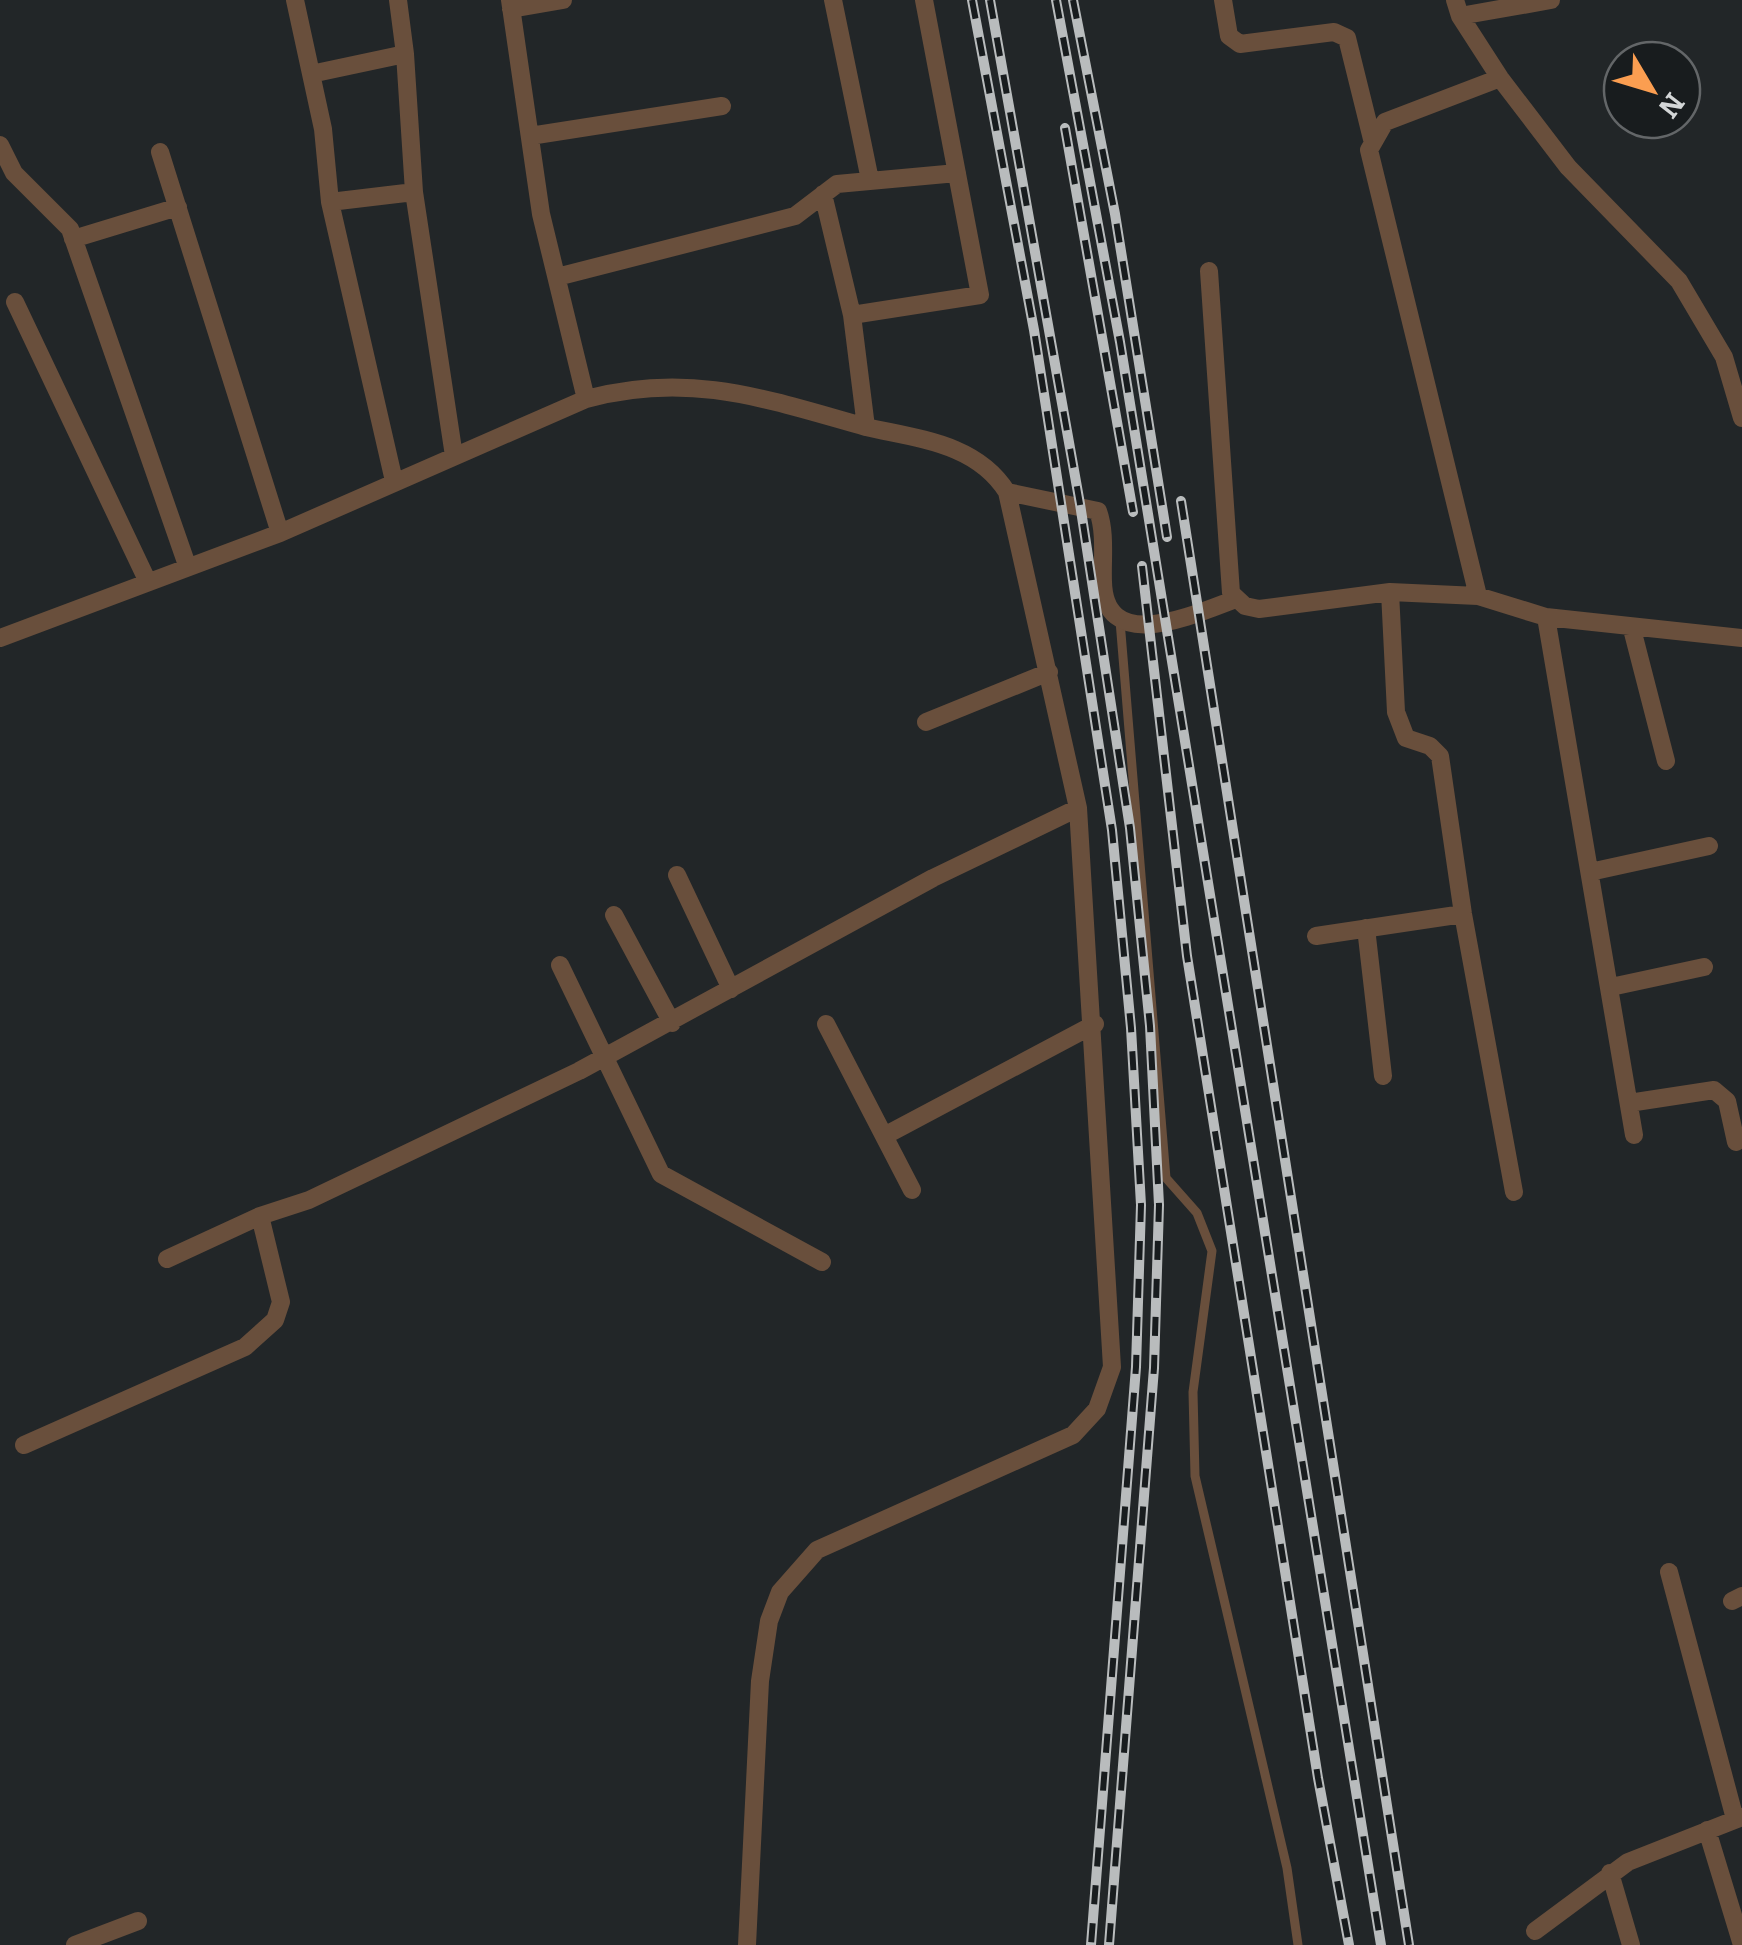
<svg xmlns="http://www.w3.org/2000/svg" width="1742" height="1945" viewBox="0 0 1742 1945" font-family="Bitter,serif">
	<rect width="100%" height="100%" fill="#222628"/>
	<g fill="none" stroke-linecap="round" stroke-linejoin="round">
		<path stroke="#694f3c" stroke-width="9" d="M1120,621L1166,1178L1197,1213L1212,1251L1193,1392L1195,1476L1287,1868L1298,1945"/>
		<path stroke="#694f3c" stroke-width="18" d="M295,0L323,129L330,202L394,481
			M510,0L541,214L586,399
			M833,0L870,180
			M1223,0L1229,36L1240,44L1334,32L1347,38L1372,139
			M1455,0L1460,16L1500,78L1568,167L1679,281L1724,357L1742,418
			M511,9L563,0
			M1460,16L1551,0
			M311,74L405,54L398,0
			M530,136L722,106
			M0,145L14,173L70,229L187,565
			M160,152L280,533
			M414,192L454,456
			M823,194L852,315
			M330,202L414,192L405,54
			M73,239L178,207
			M1209,271L1231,593L1245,606L1259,609L1390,592L1478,596L1546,617L1742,638
			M557,277L795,216L837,184L957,173
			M15,302L147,580
			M1007,492L1098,511C1106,533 1102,560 1103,582C1105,656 1195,614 1236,599
			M1390,592L1396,712L1406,738L1430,746L1440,756L1463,914L1514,1192
			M1478,596L1369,150L1385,122L1500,78
			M1546,617L1634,1135
			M1632,629L1666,761
			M0,638L280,533L586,399C690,371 766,399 866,427
			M926,722L1049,672
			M1590,872L1709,846
			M677,875L731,989
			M614,915L672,1023
			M1366,928L1383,1076
			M1316,936L1463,914
			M560,965L661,1174L822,1262
			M1611,987L1704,967
			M826,1024L912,1190
			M1629,1103L1714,1090L1727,1101L1736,1142
			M886,1135L1095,1024
			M167,1259L260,1216L309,1200L579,1071L933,878L1078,808
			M24,1445L245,1347L275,1320L281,1302L260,1216
			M1669,1572L1735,1819
			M1732,1601L1742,1596
			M1707,1830L1742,1945
			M1610,1873L1631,1945
			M1535,1931L1628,1862L1742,1817
			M75,1945L138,1921
			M747,1945L760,1681L769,1621L780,1592L817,1550L1073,1435L1097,1409L1112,1367L1078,808L1007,492C976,443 918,439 866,427L852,315L980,295L924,0"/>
		<g stroke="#b9bcbd" stroke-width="10">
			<path id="rail" d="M972,0L1034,330L1112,830L1131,1028L1141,1205L1136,1367L1091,1945
				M990,0L1080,504L1130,828L1150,1026L1159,1205L1154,1368L1109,1945
				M1056,0L1120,342L1381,1945
				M1073,0L1115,214L1167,537
				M1065,128L1133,512
				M1181,501L1409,1945
				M1142,566L1187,956L1318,1778L1349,1945"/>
		</g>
		<use href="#rail" stroke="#181c1e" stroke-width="6" stroke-dasharray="19" stroke-linecap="butt"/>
	</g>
	<g transform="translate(1652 90) rotate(128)"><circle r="48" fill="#181c1e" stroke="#636668" stroke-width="2.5"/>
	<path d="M0-8L18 38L0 25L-18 38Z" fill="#fb9e51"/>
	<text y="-15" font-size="28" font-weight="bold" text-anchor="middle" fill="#d3d6d7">N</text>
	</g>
</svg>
